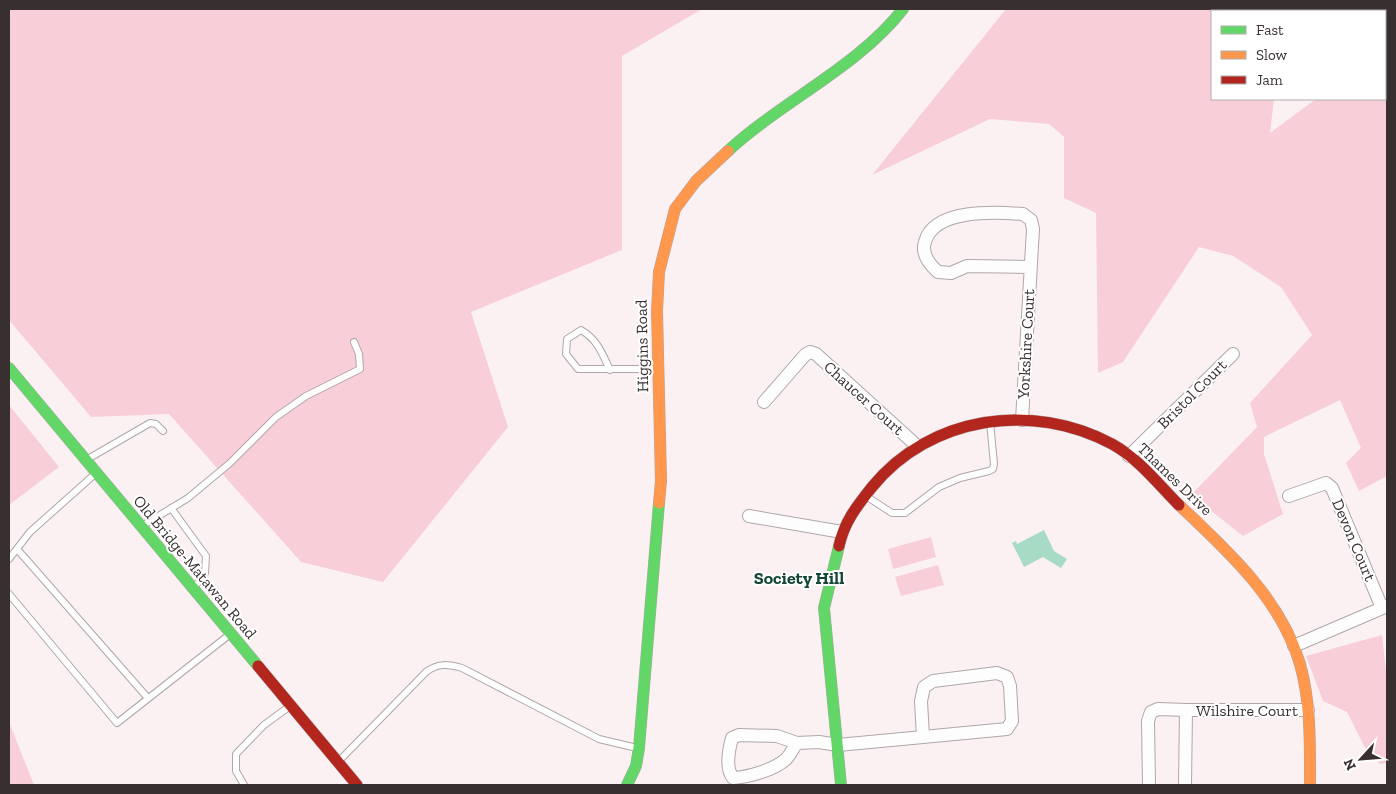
<svg xmlns="http://www.w3.org/2000/svg" width="1396" height="794" viewBox="0 0 1396 794" font-family="'Zilla Slab',serif">
	<rect width="100%" height="100%" fill="#fbf1f3"/>
	<path fill="#f8cfd9" d="M9,9H702L622,56V250L471,312L508,427L383,582L301,562L169,414L91,417L9,320Z
		M1006,9H1265L1271,11H1212V99H1274L1270,133L1316,99H1385V38L1387,34V476L1359,491L1346,463L1361,448L1340,400L1264,437V454L1283,514L1243,536L1191,495L1257,427L1250,403L1312,335L1281,287L1233,256L1199,247L1123,362L1098,373L1096,213L1064,198V137L1049,124L990,119L872,175Z
		M9,405L59,467L9,505Z
		M931,537L936,557L893,569L888,549Z
		M938,565L944,585L901,596L895,577Z
		M1382,635L1387,679V763L1380,764L1364,746L1347,712L1323,701L1306,656Z
		M9,722L34,785H9Z"/>
	<path fill="#a8dbc6" d="M1044,530L1054,551L1067,559L1061,568L1043,557L1024,567L1012,543L1016,541L1017,544Z"/>
	<g fill="none" stroke-linecap="round" stroke-linejoin="round">
		<g stroke="#afa7a9" stroke-width="8">
			<path id="lane" d="M610,370C602,353 597,339 581,330L567,339L566,354L578,369H656
				M86,460L150,423L156,424L163,431
				M866,496L892,513H905L939,487L960,478L989,471L993,469L994,464L990,422
				M171,508L206,556L205,573L194,588
				M142,526L188,498L230,463L276,417L306,396L360,369L359,354L354,342
				M17,549L147,697
				M9,559L30,532L95,474
				M9,594L117,723L229,635
				M339,761L426,672C438,663 448,664 462,668L599,739L637,748
				M244,785L236,771V754L264,725L290,706"/>
		</g>
		<g stroke="#afa7a9" stroke-width="14">
			<path id="street" d="M764,402L805,355L810,352L816,354L917,446
				M1022,420L1033,229L1031,220L1023,214C996,212 934,208 925,242C921,254 929,264 938,272L951,273L967,266L1030,267
				M1129,456L1233,354
				M1289,496L1326,483L1332,488L1382,608
				M749,516L842,532
				M1294,646L1387,606
				M997,673L1007,677L1010,686L1012,721L1007,729L923,737L921,701L924,687L933,681Z
				M1186,710H1308
				M739,735L777,736L797,743C793,748 790,756 785,760C773,770 749,777 733,778C725,768 729,749 732,738Z
				M797,743L819,742L838,745L923,737
				M1149,785L1148,721L1151,712L1158,709L1186,710L1185,785"/>
		</g>
		<g stroke="#afa7a9" stroke-width="12">
			<path id="fast" d="M728,151C782,101 858,67 903,9
				M9,368L258,666
				M839,546L824,608L841,785
				M627,785L636,766L639,748L659,503"/>
		</g>
		<g stroke="#afa7a9" stroke-width="12">
			<path id="slow" d="M659,503L661,481L657,311L659,272L675,209L696,181L728,151
				M1179,505C1227,550 1281,599 1300,664C1311,703 1310,745 1310,785"/>
		</g>
		<g stroke="#afa7a9" stroke-width="12">
			<path id="jam" d="M839,546C844,522 857,506 872,487C930,416 1032,401 1112,444C1138,458 1159,485 1179,505
				M258,666L357,785"/>
		</g>
		<use href="#lane" stroke="#fefdfd" stroke-width="6"/>
		<use href="#street" stroke="#fefdfd" stroke-width="12"/>
		<use href="#fast" stroke="#63d668" stroke-width="11"/>
		<use href="#slow" stroke="#ff974d" stroke-width="11"/>
		<use href="#jam" stroke="#b3261e" stroke-width="11"/>
	</g>
	<g text-anchor="middle" dominant-baseline="central" stroke-width="4" stroke-linejoin="round" paint-order="stroke">
		<g font-size="16" fill="#382f31" stroke="#fff">
			<text transform="translate(1026 344) rotate(-87)">Yorkshire Court</text>
			<text transform="translate(642 346) rotate(-91)">Higgins Road</text>
			<text transform="translate(1192 394) rotate(-45)">Bristol Court</text>
			<text transform="translate(864 398) rotate(42)">Chaucer Court</text>
			<text transform="translate(1175 479) rotate(44)">Thames Drive</text>
			<text transform="translate(1354 540) rotate(67)">Devon Court</text>
			<text transform="translate(195 567) rotate(50)">Old Bridge-Matawan Road</text>
			<text x="1247" y="710">Wilshire Court</text>
		</g>
		<g font-size="18" font-weight="bold" fill="#154736" stroke="#fff">
			<text x="799" y="578">Society Hill</text>
		</g>
	</g>
	<rect width="1396" height="794" fill="none" stroke="#382f31" stroke-width="20"/>
	<rect x="1211" y="10" width="175" height="90" fill="#ffffff" stroke="#afacad"/>
	<rect x="1221" y="26" width="25" height="8" fill="#63d668" stroke="#afacad"/>
	<text x="1256" y="35" font-size="15" fill="#382f31">Fast</text>
	<rect x="1221" y="51" width="25" height="8" fill="#ff974d" stroke="#afacad"/>
	<text x="1256" y="60" font-size="15" fill="#382f31">Slow</text>
	<rect x="1221" y="76" width="25" height="8" fill="#b3261e" stroke="#afacad"/>
	<text x="1256" y="85" font-size="15" fill="#382f31">Jam</text>
	<g transform="translate(1361 759) rotate(244)" stroke="#ffffff" stroke-width="4" paint-order="stroke">
	<path d="M0-4L9 19L0 12L-9 19Z" fill="#382f31"/>
	<text y="-8" font-size="14" font-weight="bold" text-anchor="middle" fill="#382f31">N</text>
	</g>
</svg>
